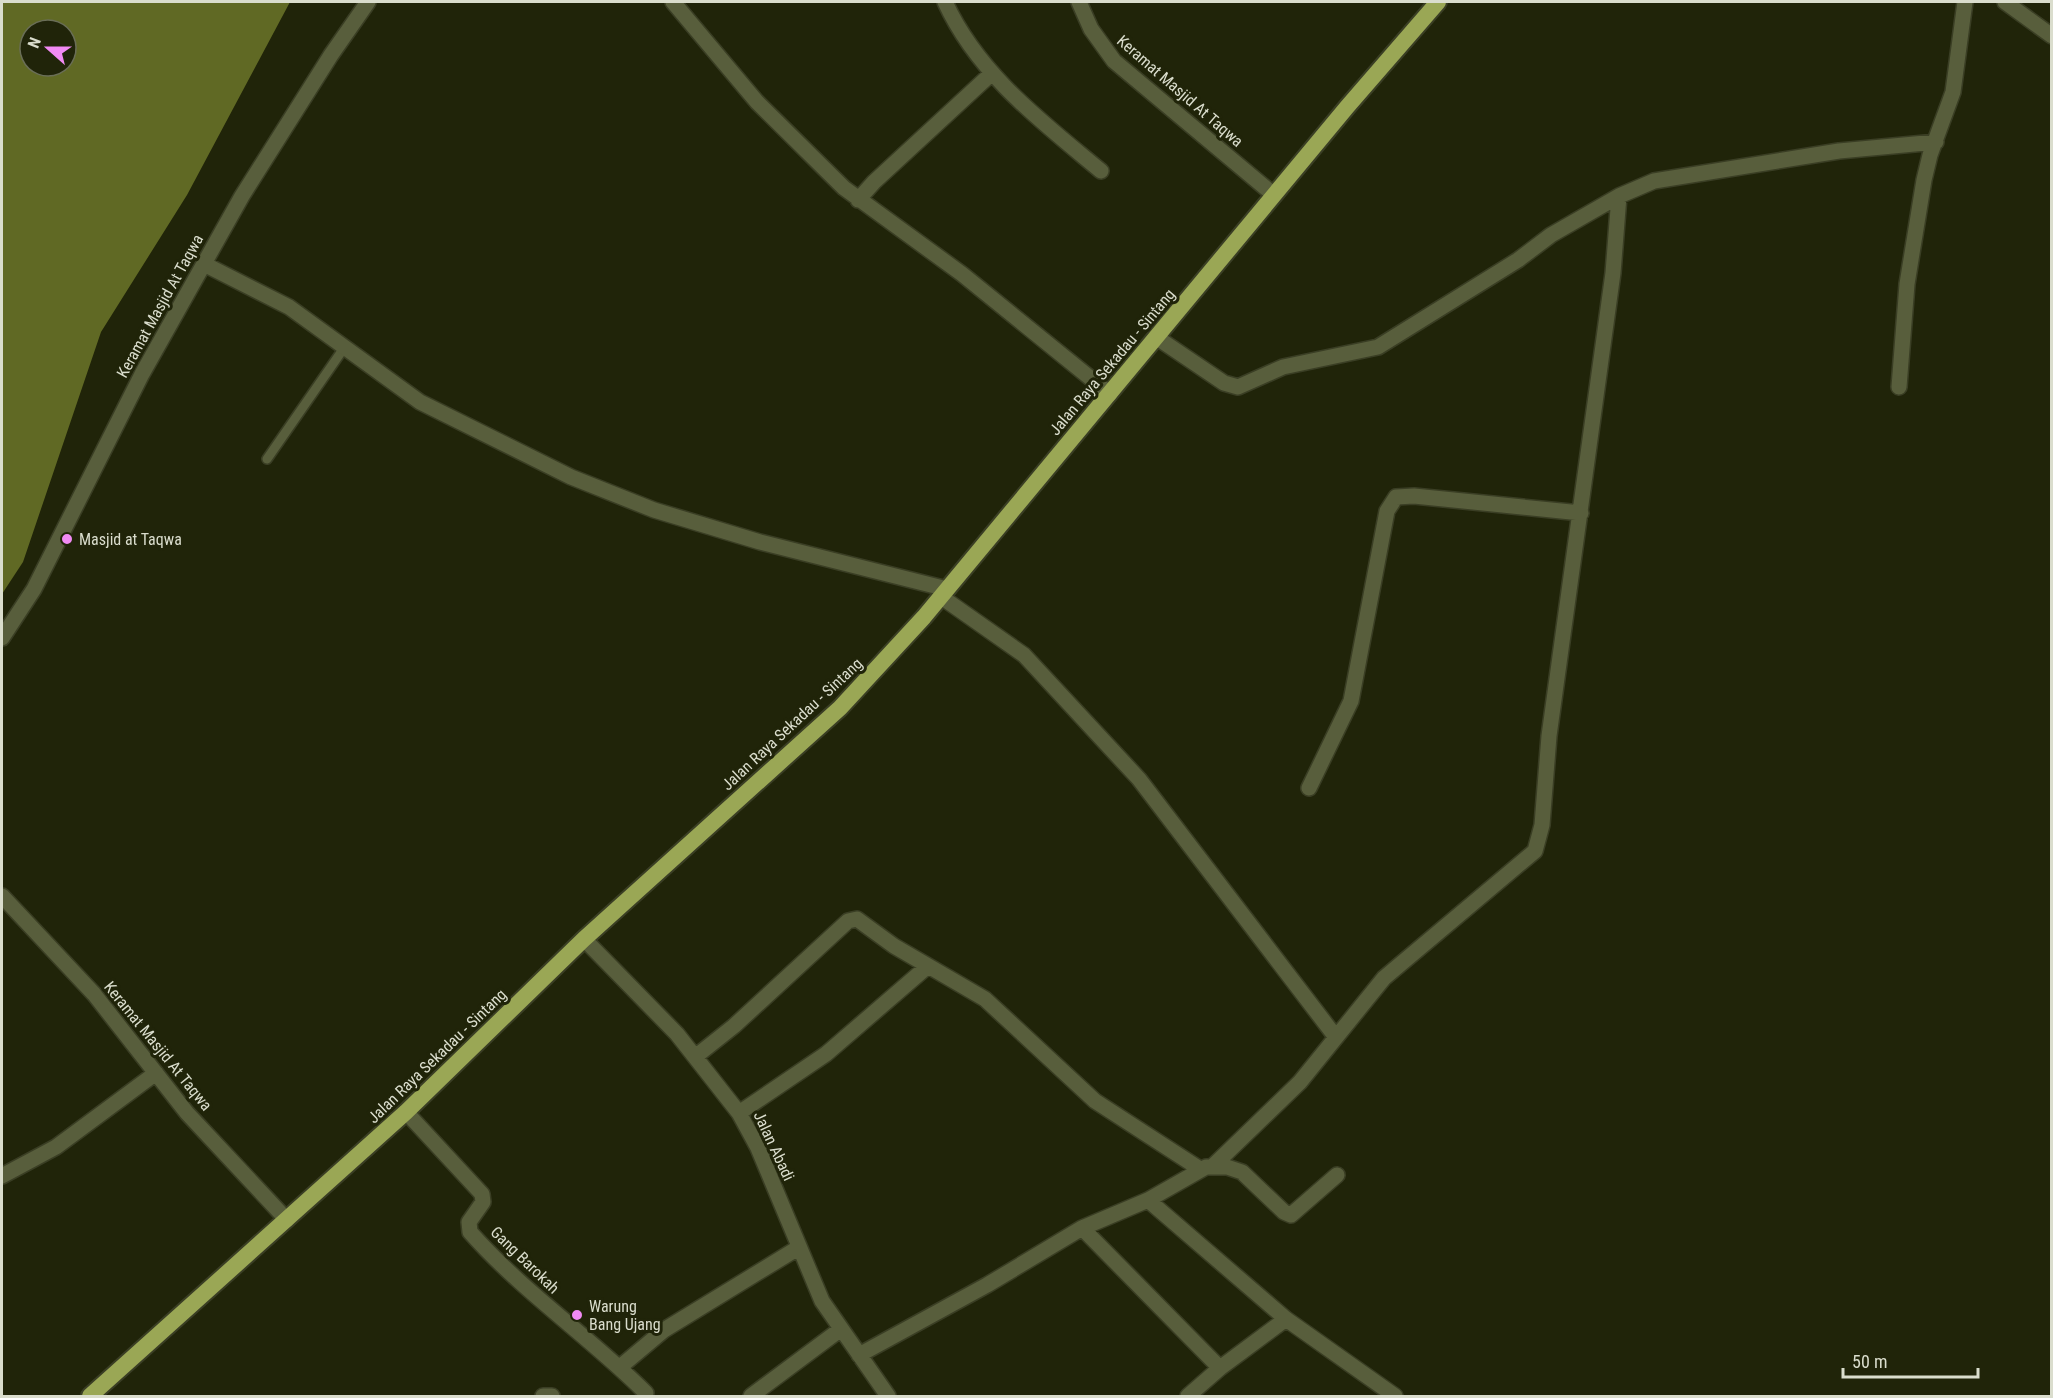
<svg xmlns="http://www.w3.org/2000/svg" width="2053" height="1398" viewBox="0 0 2053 1398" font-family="'Roboto Condensed',sans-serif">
	<rect width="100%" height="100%" fill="#202409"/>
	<path fill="#606924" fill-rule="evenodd" d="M2,2H290L187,195L101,332L23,562L2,594ZM30,30H66V66H30Z"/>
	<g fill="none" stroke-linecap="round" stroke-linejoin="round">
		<g stroke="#3a3e24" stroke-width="12">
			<path id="service" d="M267,459L344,348"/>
		</g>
		<g stroke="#3a3e24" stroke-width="18">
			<path id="minor" d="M673,2L757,102L844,188L962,274L1110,394
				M945,2C978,74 1041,121 1101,171
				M1079,2L1091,29L1114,61L1274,195
				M2005,2L2052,36
				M858,200L874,182L991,74
				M204,264L289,307L420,402L571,477L654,510L760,542L947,589
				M1156,337L1224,383L1238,387L1283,367L1378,347L1518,260L1551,235L1619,196L1654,181L1839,151L1936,142
				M1899,387L1907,284L1924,180L1930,155L1953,92L1965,2
				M940,596L1024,655L1139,779L1335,1036
				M2,638L34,589L142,374L242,196L331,55L368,2
				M1309,788L1351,701L1387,511L1396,497L1414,496L1581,513
				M2,896L94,994L187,1113L287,1220
				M584,939L677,1034L739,1113L758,1148L822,1301L888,1396
				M695,1057L734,1026L848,921L857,919L894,946L985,999L1095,1101L1200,1169
				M406,1112L482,1194L483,1202L469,1222L470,1232C523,1292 590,1337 646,1393
				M739,1113L826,1054L928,966
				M1213,1166L1300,1082L1384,978L1535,851L1542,825L1549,736L1613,273L1619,196
				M2,1176L56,1147L156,1073
				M1148,1200L1286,1319L1395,1396
				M1082,1228L1220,1368
				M859,1355L987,1285L1082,1228L1148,1200L1206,1167H1227L1242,1172L1284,1212L1291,1215L1337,1175
				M620,1367L664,1330L798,1248
				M543,1396H552
				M751,1396L841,1329
				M1188,1396L1220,1368L1286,1319"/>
		</g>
		<g stroke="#3a3e24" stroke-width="20">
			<path id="trunk" d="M90,1396L406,1112L584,939L840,708L924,617L1347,107L1438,2"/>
		</g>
		<use href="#service" stroke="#585e3c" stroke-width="9"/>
		<use href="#minor" stroke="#585e3c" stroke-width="15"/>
		<use href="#trunk" stroke="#9aa755" stroke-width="16"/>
	</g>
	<g fill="#f18af4" stroke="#202409" stroke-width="2">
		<circle cx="67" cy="539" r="6"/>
		<circle cx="577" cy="1315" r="6"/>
	</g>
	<g text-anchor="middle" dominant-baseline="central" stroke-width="6" stroke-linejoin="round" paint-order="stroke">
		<g font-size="16" fill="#daddcd" stroke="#202409">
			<text transform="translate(1180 91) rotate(41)">Keramat Masjid At Taqwa</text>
			<text transform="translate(160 306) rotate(-61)">Keramat Masjid At Taqwa</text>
			<text transform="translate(1112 362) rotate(-50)">Jalan Raya Sekadau - Sintang</text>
			<text transform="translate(792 724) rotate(-43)">Jalan Raya Sekadau - Sintang</text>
			<text transform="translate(158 1046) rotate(51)">Keramat Masjid At Taqwa</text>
			<text transform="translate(437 1056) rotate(-44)">Jalan Raya Sekadau - Sintang</text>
			<text transform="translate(774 1146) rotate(65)">Jalan Abadi</text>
			<text transform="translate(525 1260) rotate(44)">Gang Barokah</text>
		</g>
		<g font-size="16" fill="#daddcd" stroke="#202409" text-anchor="start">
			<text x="79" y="539">Masjid at Taqwa</text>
			<text x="589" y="1306">Warung<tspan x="589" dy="18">Bang Ujang</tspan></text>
		</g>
	</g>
	<rect width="2053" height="1398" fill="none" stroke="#daddcd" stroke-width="6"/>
	<g transform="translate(48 48) rotate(291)"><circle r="28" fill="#202409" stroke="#6a6e57" stroke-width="1.5"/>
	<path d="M0-4.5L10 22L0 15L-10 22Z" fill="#f18af4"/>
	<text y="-9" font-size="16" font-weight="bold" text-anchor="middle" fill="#daddcd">N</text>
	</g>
	<path d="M1843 1368v9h135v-9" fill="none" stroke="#daddcd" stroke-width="3"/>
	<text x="1852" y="1368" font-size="18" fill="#daddcd" stroke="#202409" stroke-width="4.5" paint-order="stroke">50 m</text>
</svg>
